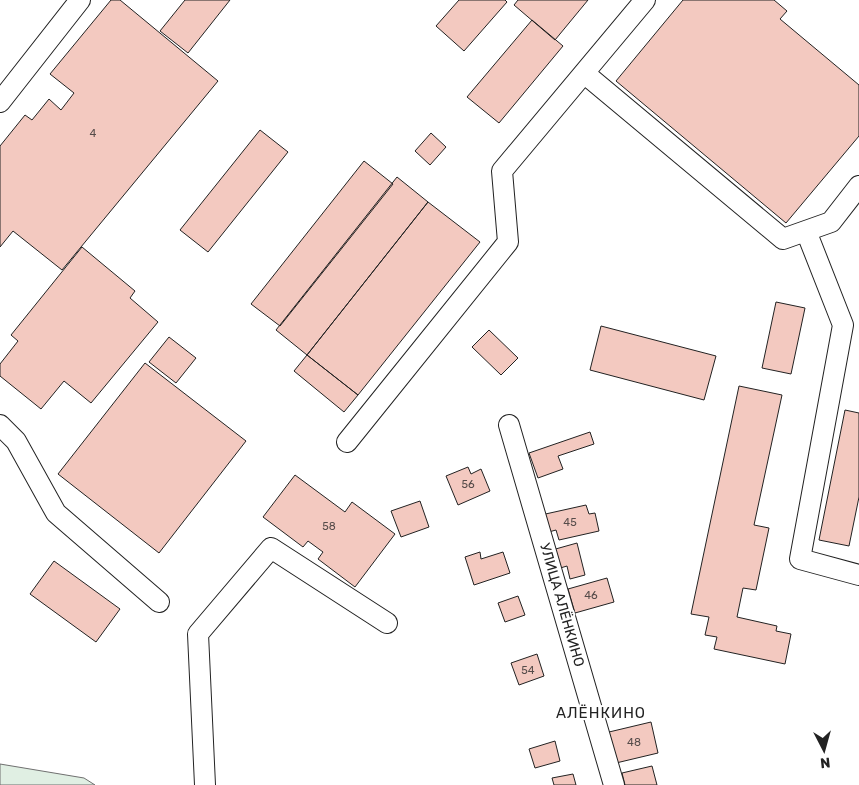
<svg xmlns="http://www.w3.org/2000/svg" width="859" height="785" viewBox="0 0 859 785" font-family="Rubik,sans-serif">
	<rect width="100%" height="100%" fill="#fff"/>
	<path fill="#e0efe3" stroke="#6f6f6f" d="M0,764L84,778L95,785H0Z"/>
	<path fill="#f3c9c0" stroke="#222" d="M111,0H120L218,81L62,270L13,231L0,247V146L25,115L32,120L49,99L61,110L74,93L50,74Z
		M185,0H230L188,53L160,31Z
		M459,0H505L507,2L464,51L436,26Z
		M518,0H588L555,40L514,5Z
		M683,0H774L787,11L780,19L859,85V136L786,223L616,81Z
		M532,20L563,46L499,123L467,97Z
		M260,130L288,152L208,252L180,230Z
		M431,133L446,147L430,165L415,151Z
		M364,161L393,184L280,326L251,304Z
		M397,177L428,202L307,355L276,330Z
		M428,202L480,242L358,395L307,355Z
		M82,247L135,291L130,298L158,322L91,403L64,381L41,409L0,376V364L18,341L11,335Z
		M776,302L805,308L791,374L762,368Z
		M601,326L716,356L704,400L590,370Z
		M489,330L518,358L501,375L472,347Z
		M169,337L196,358L176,383L149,362Z
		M307,355L358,395L344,412L294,371Z
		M145,363L246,441L159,553L58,474Z
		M739,386L782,395L754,525L769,528L756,590L743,588L737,617L777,626L776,631L791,634L785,664L714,649L717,637L705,635L709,617L691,614Z
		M845,410L859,413V497L849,546L819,540Z
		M590,432L594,444L558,456L563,469L538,478L529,453Z
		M468,467L471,474L481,469L490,491L458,505L446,476Z
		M295,475L345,512L352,502L395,534L355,587L318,559L323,552L308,541L303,547L263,517Z
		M420,501L429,527L401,537L391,511Z
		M586,505L589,514L595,513L599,531L559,540L556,530L545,533L541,515Z
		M577,543L585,575L570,579L567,566L557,569L552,550Z
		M480,552L481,559L503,552L510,573L474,585L465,557Z
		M54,561L120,609L96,642L30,594Z
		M607,578L614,602L575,613L568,589Z
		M518,596L525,615L505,622L498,603Z
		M537,654L544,676L519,685L511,663Z
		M651,722L658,753L616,763L609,732Z
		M555,741L560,761L535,768L529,749Z
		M652,766L657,785H625L622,773Z
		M573,774L576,785H554L552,778Z"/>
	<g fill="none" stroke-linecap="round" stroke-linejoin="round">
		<g stroke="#222" stroke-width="22">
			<path id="minor" d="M584,73L783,239L831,222L859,186
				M0,102L80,0
				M806,231L843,325L800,559L859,575
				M0,425L16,441L56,513L159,602
				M509,425L614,785
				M347,442L508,242L502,171L645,0
				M205,785L198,634L271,548L387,623"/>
		</g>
		<use href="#minor" stroke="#fff" stroke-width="20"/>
	</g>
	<g text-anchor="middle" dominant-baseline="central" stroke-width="4" stroke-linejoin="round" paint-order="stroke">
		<g font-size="11" fill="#564c4a">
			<text x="93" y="133">4</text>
			<text x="468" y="484">56</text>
			<text x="570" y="522">45</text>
			<text x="329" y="526">58</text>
			<text x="591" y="595">46</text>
			<text x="528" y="670">54</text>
			<text x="634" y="742">48</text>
		</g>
		<g font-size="14" fill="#222" stroke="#fff">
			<text transform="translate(562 605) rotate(74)">УЛИЦА АЛЁНКИНО</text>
		</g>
		<g font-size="15" letter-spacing="1" fill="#222" stroke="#fff">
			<text x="601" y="713">АЛЁНКИНО</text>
		</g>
	</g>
	<g transform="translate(824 750) rotate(174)" stroke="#ffffff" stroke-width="4" paint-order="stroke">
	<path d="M0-4L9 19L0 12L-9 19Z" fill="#222222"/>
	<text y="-8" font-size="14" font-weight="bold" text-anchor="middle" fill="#222222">N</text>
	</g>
</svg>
